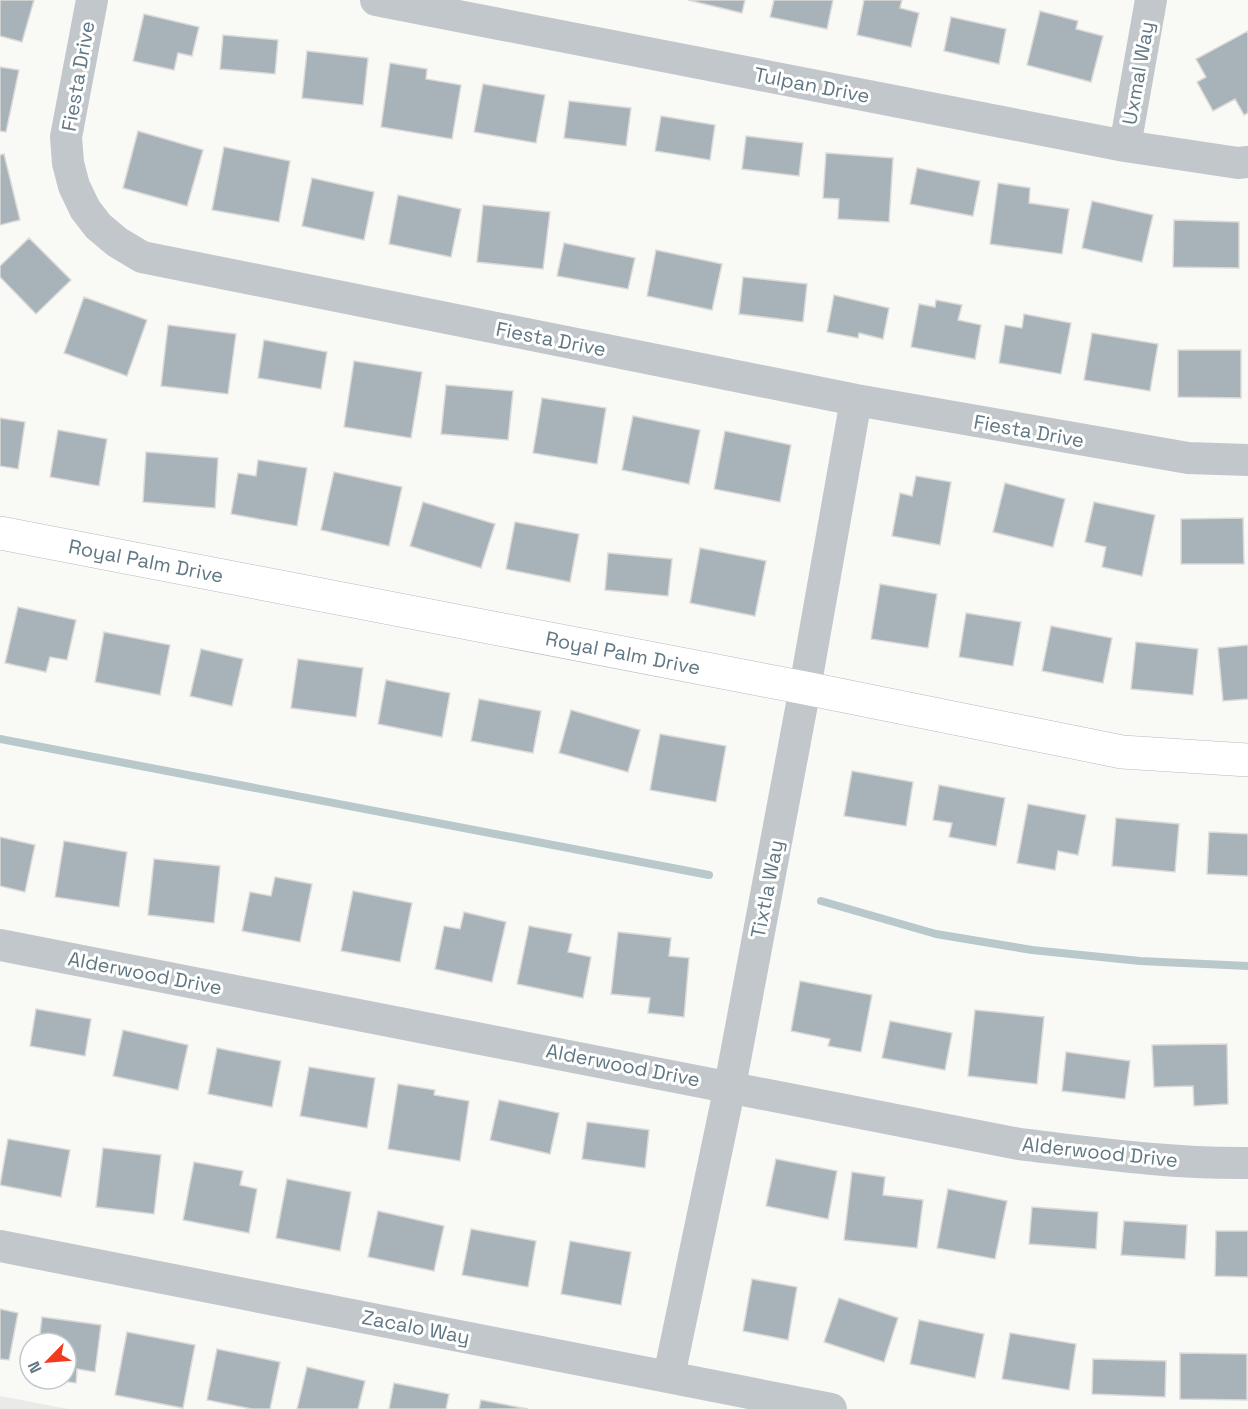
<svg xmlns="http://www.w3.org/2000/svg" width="1248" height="1409" viewBox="0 0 1248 1409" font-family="'Space Grotesk',sans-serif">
	<rect width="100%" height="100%" fill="#f9f9f6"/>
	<path fill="#eaeae9" d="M0,1396L68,1409H0Z"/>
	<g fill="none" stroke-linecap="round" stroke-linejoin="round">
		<path stroke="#b8c8cb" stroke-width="8" d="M0,739L709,875
			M821,901L936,934L1032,950L1140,961L1248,966"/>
	</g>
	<path fill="#a8b3b9" stroke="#dbdad8" stroke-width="1.5" d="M0,0H34L22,42L0,36Z
		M688,0H745L742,13Z
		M774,0H833L827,29L770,17Z
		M864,0H902L900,8L919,13L911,47L857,35Z
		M1040,11L1078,21L1076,29L1103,36L1091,82L1027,65Z
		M144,14L199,27L192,56L178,53L174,70L133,61Z
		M951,17L1006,29L999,64L944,51Z
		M1248,31V113L1244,115L1235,99L1213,111L1197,82L1206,77L1196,59Z
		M223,35L278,40L275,74L220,69Z
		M307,51L368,58L363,105L302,98Z
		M390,63L427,69L426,79L461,85L452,139L381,127Z
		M0,67L19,70L6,132L0,131Z
		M483,84L545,95L536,143L474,132Z
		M569,101L631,108L626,146L564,138Z
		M661,116L715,125L710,160L655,151Z
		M138,131L203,150L187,206L123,188Z
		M746,136L803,143L799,176L742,169Z
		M224,147L290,161L279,222L212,210Z
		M826,153L893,158L889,222L838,219L839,199L823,198Z
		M4,154L20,220L0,225V155Z
		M917,168L980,181L973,216L910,204Z
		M312,178L374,192L364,240L302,226Z
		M998,183L1030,188L1029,203L1069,209L1062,254L990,244Z
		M398,195L461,209L451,257L389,244Z
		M1092,201L1153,215L1142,262L1082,248Z
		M483,205L550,212L543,269L477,262Z
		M1174,220L1239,222V268L1173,267Z
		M29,238L71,280L36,314L0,277V266Z
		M564,243L635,258L628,289L557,276Z
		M656,250L722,264L712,310L647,296Z
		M743,277L807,284L803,322L739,314Z
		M834,295L889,308L883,339L859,333L858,338L827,332Z
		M84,297L147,320L127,376L64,353Z
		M936,300L962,305L958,320L981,325L975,359L911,347L919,304L935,307Z
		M1024,314L1071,323L1061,374L999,363L1005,325L1022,328Z
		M168,325L236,334L228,394L161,386Z
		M1092,333L1158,344L1150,391L1084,380Z
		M264,340L327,352L321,389L258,378Z
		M1178,350H1241V398L1178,397Z
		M354,361L422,372L411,438L344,427Z
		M446,385L513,391L508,440L441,434Z
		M542,398L606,408L597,464L533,453Z
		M633,416L700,430L689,484L622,470Z
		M0,418L25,422L18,469L0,466Z
		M58,430L107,439L99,486L50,477Z
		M725,431L791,445L780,502L714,489Z
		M146,452L218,458L215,508L143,502Z
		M258,460L307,468L297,526L231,514L238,473L256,476Z
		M334,472L402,487L389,546L321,530Z
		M916,476L951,482L940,545L892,536L900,493L912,496Z
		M1005,483L1065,499L1053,547L993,532Z
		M423,502L495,524L481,568L410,546Z
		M1094,502L1155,515L1142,576L1102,567L1106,547L1085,542Z
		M1243,518L1244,564H1181V519Z
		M515,522L579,534L570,582L506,569Z
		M700,548L766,561L755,616L690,603Z
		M608,553L672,559L668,596L605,590Z
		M880,584L937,594L928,648L871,639Z
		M18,607L76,620L67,660L50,657L46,672L5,663Z
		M966,613L1021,622L1013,666L959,657Z
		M1051,626L1112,638L1103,683L1042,671Z
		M104,632L170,645L160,695L95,682Z
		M1136,642L1198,649L1193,695L1131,689Z
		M1248,645V699L1223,701L1218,648Z
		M201,649L243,659L232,706L190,696Z
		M298,659L363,668L356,717L291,708Z
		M386,680L450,693L442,737L378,724Z
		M479,699L541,711L533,753L471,741Z
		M571,710L640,730L628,772L559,753Z
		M660,734L726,746L716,802L650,790Z
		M852,771L913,782L906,826L844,816Z
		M939,785L1005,798L996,846L949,837L952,823L933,820Z
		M1028,804L1086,815L1078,855L1058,851L1055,870L1017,863Z
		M1116,818L1179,824L1175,872L1112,866Z
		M1209,832L1248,834V876L1207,874Z
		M0,837L35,845L25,892L0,886Z
		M64,841L127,852L119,907L55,897Z
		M154,859L220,866L214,923L148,915Z
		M275,877L312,884L300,942L242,931L250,892L271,896Z
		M353,891L412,903L400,962L341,951Z
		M464,912L506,922L492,982L435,969L444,926L460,929Z
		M529,926L572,934L568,952L591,957L583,998L517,984Z
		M618,932L671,938L669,956L689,958L684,1017L648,1013L650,998L611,994Z
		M800,981L872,995L861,1052L828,1046L830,1039L791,1031Z
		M36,1009L91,1019L85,1056L30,1046Z
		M975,1010L1044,1017L1037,1084L968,1076Z
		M890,1021L952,1033L945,1070L882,1058Z
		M123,1030L188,1045L178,1090L113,1076Z
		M1227,1044L1228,1104L1194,1106L1193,1086L1154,1087L1152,1045Z
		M217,1048L281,1061L272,1107L208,1094Z
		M1066,1052L1130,1061L1125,1099L1062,1091Z
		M309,1067L375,1078L367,1128L300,1116Z
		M398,1084L435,1090L434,1095L469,1101L460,1161L388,1149Z
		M499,1100L559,1113L550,1154L490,1140Z
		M587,1122L649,1130L645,1168L582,1159Z
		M8,1139L70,1150L61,1197L0,1185Z
		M103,1148L161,1155L154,1214L96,1207Z
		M776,1159L837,1171L828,1219L766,1206Z
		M194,1162L243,1171L240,1185L257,1189L249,1233L183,1220Z
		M852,1172L885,1177L883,1195L923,1200L917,1248L844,1240Z
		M287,1179L351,1192L340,1251L276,1238Z
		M948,1189L1007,1201L995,1259L937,1248Z
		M1032,1207L1098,1212L1096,1249L1029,1244Z
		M378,1211L444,1226L434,1271L368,1257Z
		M1124,1221L1187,1225L1185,1259L1121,1255Z
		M471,1229L536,1241L528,1287L462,1275Z
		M1216,1231H1248V1277L1215,1276Z
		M570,1241L631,1252L621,1305L561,1294Z
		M752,1279L797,1287L788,1340L743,1331Z
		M839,1298L898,1318L884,1362L824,1342Z
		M0,1309L18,1313L9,1360L0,1359Z
		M42,1317L101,1325L95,1372L77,1369L76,1383L48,1379H66V1343H39Z
		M919,1320L984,1334L975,1378L910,1364Z
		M127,1332L195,1345L183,1408L115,1395Z
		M1010,1333L1076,1344L1069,1390L1002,1379Z
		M217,1349L280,1362L270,1409H252L207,1400Z
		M1180,1353L1247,1354V1400L1180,1399Z
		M1093,1359L1166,1361L1165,1397L1092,1394Z
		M307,1367L365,1381L358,1409H297Z
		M394,1383L449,1394L446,1409H389Z
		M481,1400L528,1409H479Z"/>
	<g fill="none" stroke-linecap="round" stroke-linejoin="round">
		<g stroke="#b3bbbf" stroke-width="34">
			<path id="secondary" d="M0,533L805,688L1122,752L1248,760"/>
		</g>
		<path stroke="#c1c7ca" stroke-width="32" d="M92,0L66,137L68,163L74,186L85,209L98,226L117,242L142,257L856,400L1188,458L1248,460
			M376,0L1125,146L1238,163L1248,162
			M1125,146L1151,0
			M0,945L1019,1144C1095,1153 1171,1164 1248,1163
			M0,1246L831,1409
			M669,1376L730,1086L805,688L856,400"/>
		<use href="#secondary" stroke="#fff" stroke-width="33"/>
	</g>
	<g text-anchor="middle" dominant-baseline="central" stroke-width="6" stroke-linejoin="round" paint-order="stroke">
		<g font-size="20" fill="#617884" stroke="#fff">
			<text transform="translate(1138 73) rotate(-80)">Uxmal Way</text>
			<text transform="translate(78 76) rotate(-80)">Fiesta Drive</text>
			<text transform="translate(812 85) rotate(11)">Tulpan Drive</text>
			<text transform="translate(551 339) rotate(11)">Fiesta Drive</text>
			<text transform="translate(1029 431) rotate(10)">Fiesta Drive</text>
			<text transform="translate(146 561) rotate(11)">Royal Palm Drive</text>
			<text transform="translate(623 653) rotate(11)">Royal Palm Drive</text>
			<text transform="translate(767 889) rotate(-79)">Tixtla Way</text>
			<text transform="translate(145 973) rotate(11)">Alderwood Drive</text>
			<text transform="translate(623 1065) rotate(11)">Alderwood Drive</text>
			<text transform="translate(1100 1152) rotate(6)">Alderwood Drive</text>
			<text transform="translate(416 1327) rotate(11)">Zacalo Way</text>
		</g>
	</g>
	<g transform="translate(48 1361) rotate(245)"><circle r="28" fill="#ffffff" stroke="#c0c9ce" stroke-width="1.5"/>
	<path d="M0-4.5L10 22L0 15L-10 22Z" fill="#f23b1d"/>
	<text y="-9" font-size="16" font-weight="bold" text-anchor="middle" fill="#617884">N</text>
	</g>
</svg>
